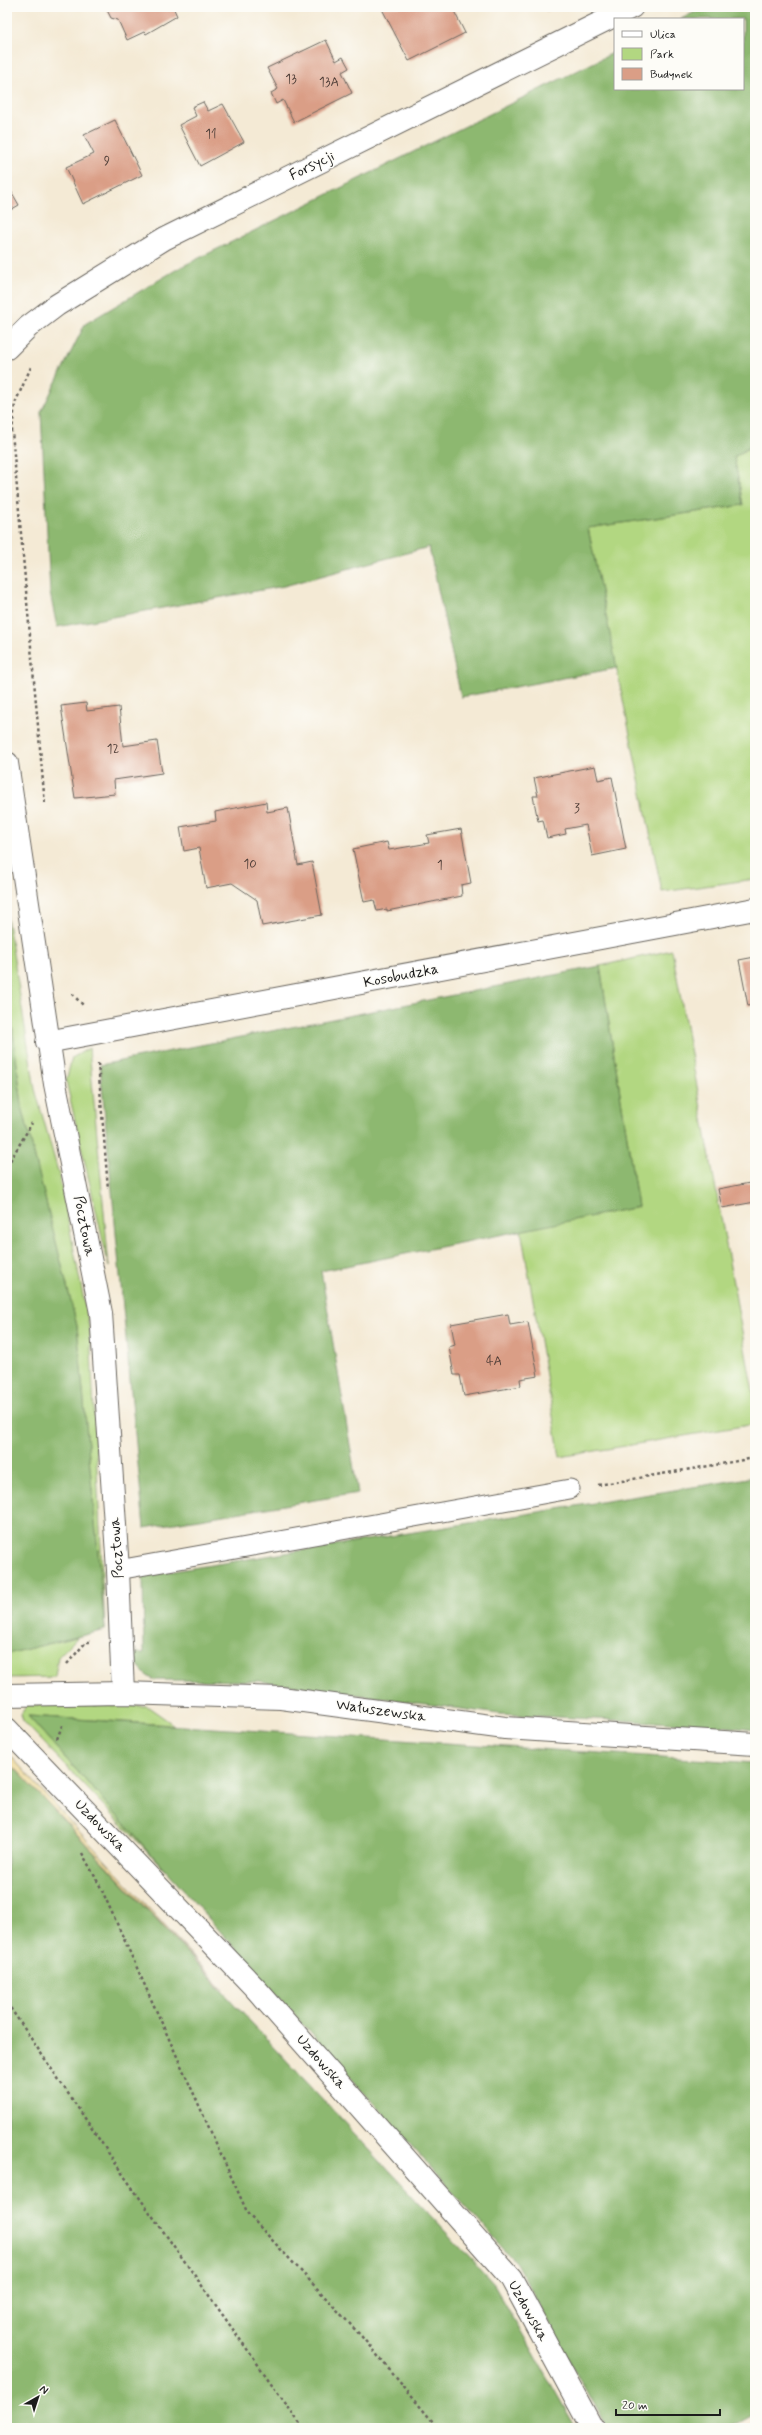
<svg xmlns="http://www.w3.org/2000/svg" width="762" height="2435" viewBox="0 0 762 2435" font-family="Mynerve,sans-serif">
	<rect width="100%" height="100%" fill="#fdfcf7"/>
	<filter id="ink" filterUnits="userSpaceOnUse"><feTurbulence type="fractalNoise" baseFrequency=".025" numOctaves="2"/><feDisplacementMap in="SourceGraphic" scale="8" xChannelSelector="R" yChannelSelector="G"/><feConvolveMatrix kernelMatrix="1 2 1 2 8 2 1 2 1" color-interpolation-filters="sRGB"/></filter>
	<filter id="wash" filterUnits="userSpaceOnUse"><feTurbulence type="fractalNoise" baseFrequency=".012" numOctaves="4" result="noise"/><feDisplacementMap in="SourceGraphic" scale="16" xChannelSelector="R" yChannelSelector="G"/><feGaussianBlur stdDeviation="0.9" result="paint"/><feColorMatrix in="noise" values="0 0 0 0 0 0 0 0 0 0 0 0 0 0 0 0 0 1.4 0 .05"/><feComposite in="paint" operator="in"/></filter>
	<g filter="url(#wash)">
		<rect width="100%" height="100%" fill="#f4ead5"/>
		<path fill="#b2d781" stroke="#677a4e" d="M755,444V879L662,892L588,528L743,505L734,457Z
			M7,916L35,1089L59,1175L90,1331L105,1630L77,1326L22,1106L7,982Z
			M672,950L755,1403V1424L560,1457L521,1230L638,1207L600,966Z
			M89,1048L109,1267L66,1081L72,1058Z
			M79,1636L58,1657L55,1677L7,1678V1654Z
			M27,1705L147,1706L174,1725L28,1716L167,1872L23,1721L21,1714Z"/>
		<path fill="#8db86f" stroke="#546a46" d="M705,7H755V444L734,457L743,505L588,528L617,668L461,697L429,547L284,586L57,627L50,593L41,412L85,324L179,268L615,52V89H743V19H681Z
			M600,966L638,1207L321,1271L358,1493L144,1528L100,1065Z
			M7,982L22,1106L77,1326L105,1630L7,1654Z
			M755,1477V1730L711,1725L498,1714L259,1681L154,1680C143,1674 136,1667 135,1653H144L143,1576Z
			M28,1716L755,1763V2414L729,2428H607L516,2263Z
			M7,1764L17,1770L494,2284L576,2428H7Z"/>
		<path fill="#eeda9e" stroke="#857b5d" d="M7,1752L223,1990L17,1770L7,1764Z"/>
		<g id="blocks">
			<path fill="#da9e86" d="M108,7H173L177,16L146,34L144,32L127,40L118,20L111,18L107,10Z
				M381,7H452L465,33L409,61Z
				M545,7H556L548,11Z
				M326,40L336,61L343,57L349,68L342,72L352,93L294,122L283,100L276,104L271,93L278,89L267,68Z
				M203,102L208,111L223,104L244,142L200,166L179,125L196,116L192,107Z
				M115,120L142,175L83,204L66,167L94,154L84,135Z
				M7,184L19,205L7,212Z
				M86,703L87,711L119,707L123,746L157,741L162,773L114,780L115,794L75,798L61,706Z
				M595,766L598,780L612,777L626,849L592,856L586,825L565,829L566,834L547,838L543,820L538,821L533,796H538L534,778Z
				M266,802L267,812L288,808L298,865L312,862L322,915L262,926L257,900L232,883L206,888L199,848L184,851L180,827L216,821L215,812Z
				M461,829L471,883L461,885L462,896L387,911V909L377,911L374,900L364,902L353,849L387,842L389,850L429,843L427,835Z
				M755,957V1004L748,1006L739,960Z
				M755,1182V1202L722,1208L718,1189Z
				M508,1314L510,1325L528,1322L538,1376L520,1379L521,1386L464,1396L460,1375H454L449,1347L455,1345L451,1324Z"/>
		</g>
	</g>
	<g filter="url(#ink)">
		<use href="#blocks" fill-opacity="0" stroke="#68645d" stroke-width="1"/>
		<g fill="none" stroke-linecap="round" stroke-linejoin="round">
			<g stroke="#68645d" stroke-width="21">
				<path id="service" d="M118,1570L570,1489"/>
			</g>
			<g stroke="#68645d" stroke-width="24">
				<path id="minor" d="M7,348L28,327L57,305L164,239L632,7
					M7,763L55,1084L101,1313L118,1570L123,1693
					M47,1042L755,909
					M7,1729L256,1989L511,2278L592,2428"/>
			</g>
			<g stroke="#68645d" stroke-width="24">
				<path id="tertiary" d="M7,1695L123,1693L281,1698L505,1728L755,1744"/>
			</g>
			<path stroke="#68645d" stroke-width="2.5" stroke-dasharray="3 3" stroke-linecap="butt" d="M31,367L15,403L12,432L45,805
				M72,994L83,1005
				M98,1063L108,1189
				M7,1166L32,1123
				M598,1485L755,1458
				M67,1664L86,1642H91
				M57,1739L63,1723
				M82,1853L100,1886L248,2214L362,2337L438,2428
				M7,2003L124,2176L303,2428"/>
			<use href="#service" stroke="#fff" stroke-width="19"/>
			<use href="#minor" stroke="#fff" stroke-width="22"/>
			<use href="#tertiary" stroke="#fff" stroke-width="22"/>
		</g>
	</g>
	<g text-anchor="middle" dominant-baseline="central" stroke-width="3" stroke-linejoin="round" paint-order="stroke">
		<g font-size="13" fill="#4c3c36">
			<text x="291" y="79">13</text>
			<text x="329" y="82">13A</text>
			<text x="211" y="134">11</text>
			<text x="107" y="161">9</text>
			<text x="113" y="749">12</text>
			<text x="577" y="808">3</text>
			<text x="250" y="864">10</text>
			<text x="440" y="865">1</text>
			<text x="494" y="1361">4A</text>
		</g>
		<g font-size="15" fill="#1c1c1c" stroke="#fdfcf7">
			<text transform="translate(312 166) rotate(-26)">Forsycji</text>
			<text transform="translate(401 976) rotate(-11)">Kosobudzka</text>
			<text transform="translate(84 1226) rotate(79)">Pocztowa</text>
			<text transform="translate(117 1548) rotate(-94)">Pocztowa</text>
			<text transform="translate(381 1711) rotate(8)">Wałuszewska</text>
			<text transform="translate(100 1826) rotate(46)">Uzdowska</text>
			<text transform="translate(321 2062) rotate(49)">Uzdowska</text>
			<text transform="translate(528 2311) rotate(61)">Uzdowska</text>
		</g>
	</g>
	<rect width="762" height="2435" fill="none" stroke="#fdfcf7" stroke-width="24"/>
	<rect x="614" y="18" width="130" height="72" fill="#fdfcf7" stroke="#a3a29f"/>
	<rect x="622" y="31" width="20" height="6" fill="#ffffff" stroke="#a3a29f"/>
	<text x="650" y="38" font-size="12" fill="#1c1c1c">Ulica</text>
	<rect x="622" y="48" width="20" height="12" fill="#b2d781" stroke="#a3a29f"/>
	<text x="650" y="58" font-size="12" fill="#1c1c1c">Park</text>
	<rect x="622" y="68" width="20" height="12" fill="#da9e86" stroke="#a3a29f"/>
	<text x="650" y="78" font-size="12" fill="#1c1c1c">Budynek</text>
	<g transform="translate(38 2397) rotate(39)" stroke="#fdfcf7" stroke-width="3" paint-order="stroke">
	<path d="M0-3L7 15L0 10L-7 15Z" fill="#1c1c1c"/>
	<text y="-6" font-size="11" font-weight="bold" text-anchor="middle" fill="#1c1c1c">N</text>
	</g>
	<path d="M616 2409v6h104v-6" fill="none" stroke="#1c1c1c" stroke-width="2"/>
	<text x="622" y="2409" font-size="12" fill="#1c1c1c" stroke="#fdfcf7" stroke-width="3" paint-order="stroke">20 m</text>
</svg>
